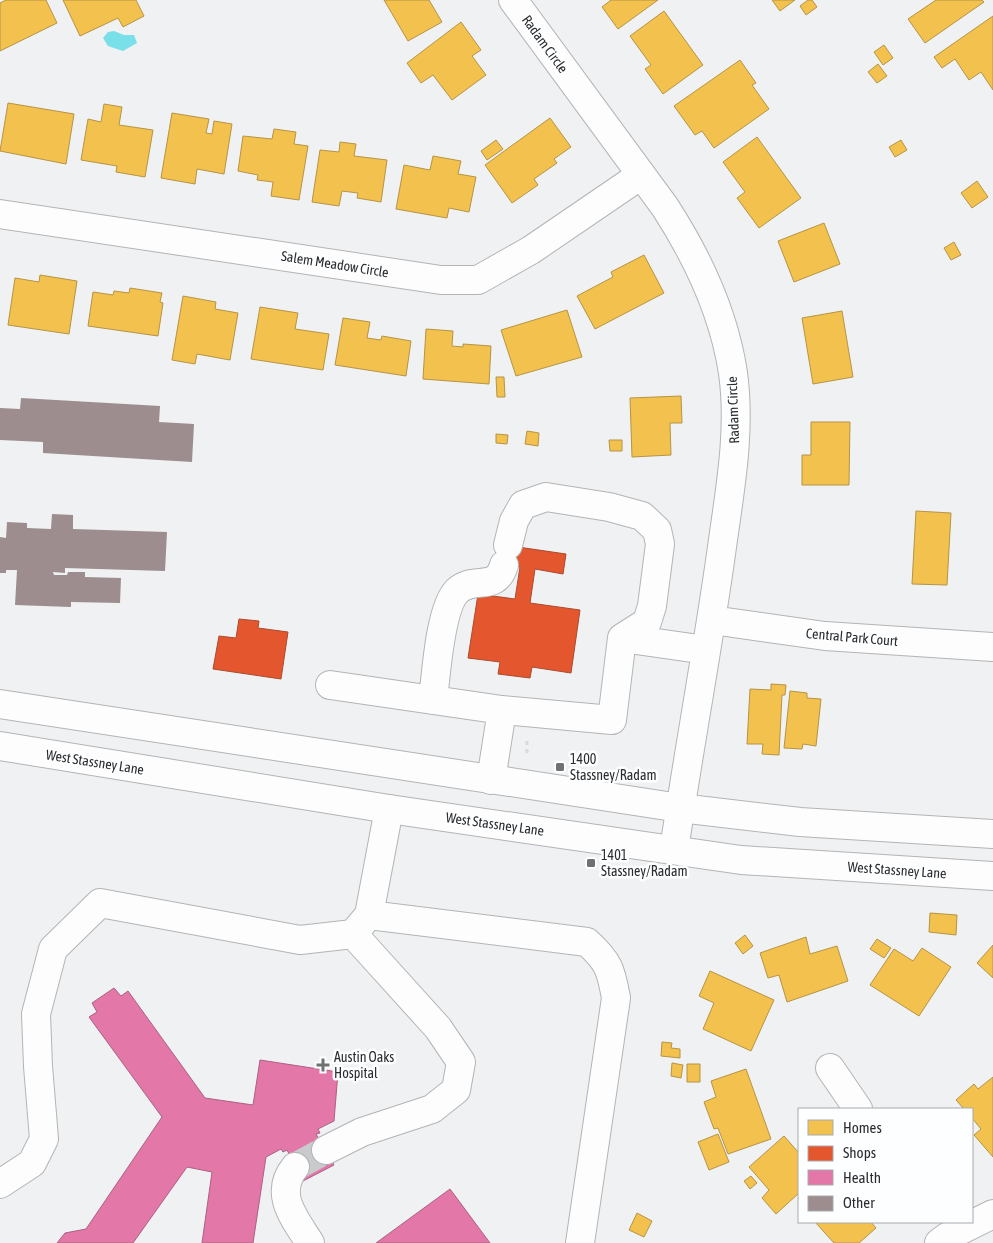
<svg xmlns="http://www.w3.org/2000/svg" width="993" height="1243" viewBox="0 0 993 1243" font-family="'Asap Condensed',sans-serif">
	<rect width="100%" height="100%" fill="#eff1f3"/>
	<path fill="#79dfe9" d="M114,31L124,35H134L137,43L123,51L108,46L103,38L108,32Z"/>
	<path fill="#f2c14e" stroke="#b69444" d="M6,0H46L57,23L0,51V3Z
		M63,0H136L144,16L123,27L118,18L80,36Z
		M384,0H429L442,22L408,41Z
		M611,0H658L618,29L602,7Z
		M772,0H795L780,11Z
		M808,0H812L817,7L806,15L800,6Z
		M936,0H982L984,2L925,43L908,19Z
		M664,11L703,65L663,94L645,69L651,65L630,36Z
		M993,16V90L981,72L969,80L955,59L942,68L934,57Z
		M461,22L481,50L472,56L486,75L452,100L433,75L421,83L407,63Z
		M884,45L893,58L883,65L874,52Z
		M740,60L756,83L752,85L769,109L714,148L702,131L695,135L674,106Z
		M878,64L887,76L877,83L868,72Z
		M8,103L74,114L66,164L0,151Z
		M104,104L122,107L119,125L153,130L145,177L116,172L117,166L81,160L88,119L101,122Z
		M172,113L209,119L206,133L212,134L214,121L232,124L224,174L197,169L195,184L161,178Z
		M550,118L571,147L554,159L557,163L534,179L538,185L512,203L485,165Z
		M274,129L296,132L294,144L308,146L299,200L271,196L273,182L257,180L258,175L238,171L243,136L272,139Z
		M757,137L801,198L759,228L737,198L745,192L723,162Z
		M496,140L503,149L487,160L481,151Z
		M901,140L907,150L895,157L889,147Z
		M340,142L356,144L354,156L387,160L381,202L357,198L358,193L342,191L339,206L312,202L320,150L339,152Z
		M433,156L461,161L458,174L476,177L469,212L449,208L447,218L396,209L404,165L430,170Z
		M977,181L988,197L972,208L961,193Z
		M824,223L840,264L794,282L778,241Z
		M954,242L961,255L951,260L944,248Z
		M644,255L664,293L595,329L577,296L613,277L611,272Z
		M40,275L77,281L69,334L8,325L15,278L39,282Z
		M130,288L162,293L160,302L163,303L158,336L88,326L93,292L113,295L114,291L129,293Z
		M183,296L216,302L215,309L238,313L230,360L197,354L195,364L172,360Z
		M260,307L298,313L295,329L329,334L323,370L251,359Z
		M567,310L582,357L516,376L501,330Z
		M842,311L853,377L813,384L802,318Z
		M343,318L370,322L367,338L381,340L382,336L411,341L406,376L335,365Z
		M426,329L453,331L452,346L463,347V344L491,346L489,384L423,379Z
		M496,377H504L505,397H497Z
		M681,396L682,423H670L671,455L632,457L630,398Z
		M811,422H850L849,485H802V455H811Z
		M527,431L539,433L538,446L525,444Z
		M496,434L508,435L507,444L496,443Z
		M609,440H622V451H610Z
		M916,511L951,513L947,585L912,584Z
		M771,684L786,685L785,695H782L779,755L762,754L763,744H747L750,689L771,690Z
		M790,691L807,693V698L821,699L816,746L803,744L802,749L784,748Z
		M930,913L957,915L956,935L929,932Z
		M745,935L753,946L743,954L735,943Z
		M806,937L810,954L837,946L848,981L787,1002L779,975L768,978L760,953Z
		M877,939L891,948L884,958L870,949Z
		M993,945V978L977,963Z
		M922,948L951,967L919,1016L870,985L894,949L913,961Z
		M710,971L774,1000L751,1051L703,1029L714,1003L699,996Z
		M662,1042L672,1043L671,1048L680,1049V1058L661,1056Z
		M672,1063L683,1065L681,1078L671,1076Z
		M687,1064H700V1082H687Z
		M746,1069L771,1139L728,1154L718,1128L714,1129L704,1102L716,1097L711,1081Z
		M993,1077V1157L974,1135L981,1129L972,1118V1109H964L956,1100L974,1084L978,1089Z
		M718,1134L729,1162L709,1170L698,1142Z
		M784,1136L799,1153V1193L776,1214L762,1198L769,1190L749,1167Z
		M751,1176L757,1183L750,1189L744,1181Z
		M637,1213L652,1221L644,1237L629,1230Z
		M815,1222H871L876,1228L859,1243H834Z"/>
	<path fill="#e4572e" stroke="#ac4a2e" d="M497,544L566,554L563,574L535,569L530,603L580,610L571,673L532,667L530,678L498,674L500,662L468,658L478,594L515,599L520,567L494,563Z
		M239,619L259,621L258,628L288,632L281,679L213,669L219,636L236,638Z"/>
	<path fill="#e377a8" stroke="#ac6083" d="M114,988L121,996L128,991L205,1098L253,1105L260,1060L338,1072L334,1121L318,1129L320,1133L316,1134L334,1165L303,1181L287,1150L283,1152L281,1149L266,1157L253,1243H202L212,1172L187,1167L133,1243H57L65,1233L86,1229L162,1117L89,1017L97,1012L92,1003Z
		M450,1189L490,1243H376Z"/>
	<path fill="#9d8d8e" d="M21,398L160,406L159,422L194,424L192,462L43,453V442L0,440V408L20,409Z
		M52,514L73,515V529L167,532L165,571L65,568V573L53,572L54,575H67L68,572H85V577L121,578L120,603L71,602V607L15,605L17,570H6V573H0V537L6,538L7,522L27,523V528L51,529Z"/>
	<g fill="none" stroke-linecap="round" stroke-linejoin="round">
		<path stroke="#c8cacc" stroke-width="28" stroke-dasharray="28 14" stroke-linecap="butt" d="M295,1167L326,1150"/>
		<g stroke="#b3b4b6" stroke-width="30">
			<path id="minor" d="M513,0L665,207C698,258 724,313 733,373C741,431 730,489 722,547C708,648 689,748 674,850
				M0,214L441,280H478L531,250L641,175
				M508,545L514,521L523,505L546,497L609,507L642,516L657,530L660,544L652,606L647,622L622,638
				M712,620L825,636L993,647
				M330,685L502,710L612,720L622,638L706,650
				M433,700C436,675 440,608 457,591C474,575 496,593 504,565
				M491,780L502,710
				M369,915L587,942C609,962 611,970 616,998L580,1243
				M830,1068L858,1109
				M326,1150L362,1132L432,1109L456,1090L461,1062L438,1028L353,934
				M295,1167C273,1194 295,1219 310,1243
				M0,1184L32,1163L44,1139L38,1066L36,1014L53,949L100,903L300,940L353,934L369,915L389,809
				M939,1243L947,1237L993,1214"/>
		</g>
		<g stroke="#b3b4b6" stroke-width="30">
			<path id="major" d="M0,704L680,808L800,822L993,834
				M0,746L389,809L741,860L993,876"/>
		</g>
		<path stroke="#dbdbdc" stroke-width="3" stroke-dasharray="4 4" stroke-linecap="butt" d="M527,753V738"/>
		<use href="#minor" stroke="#fdfdfd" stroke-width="28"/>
		<use href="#major" stroke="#fdfdfd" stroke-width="28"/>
	</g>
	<g fill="#707173" stroke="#fdfeff" stroke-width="2">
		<rect x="555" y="762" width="10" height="10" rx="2.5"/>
		<rect x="586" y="858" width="10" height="10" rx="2.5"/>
		<path d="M320.5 1057.5h5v5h5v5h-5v5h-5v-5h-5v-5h5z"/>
	</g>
	<g text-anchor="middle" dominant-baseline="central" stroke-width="5" stroke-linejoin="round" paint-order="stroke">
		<g font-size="14" fill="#2b2c2e" stroke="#fdfeff">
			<text transform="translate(545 44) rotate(54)">Radam Circle</text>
			<text transform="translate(335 264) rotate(9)">Salem Meadow Circle</text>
			<text transform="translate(733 410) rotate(-92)">Radam Circle</text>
			<text transform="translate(852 637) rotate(5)">Central Park Court</text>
			<text transform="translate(95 762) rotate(9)">West Stassney Lane</text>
			<text transform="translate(495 824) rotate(8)">West Stassney Lane</text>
			<text transform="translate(897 870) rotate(4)">West Stassney Lane</text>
		</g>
		<g font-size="14" fill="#2b2c2e" stroke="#fdfeff" text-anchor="start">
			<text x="570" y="759">1400<tspan x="570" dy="16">Stassney/Radam</tspan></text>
			<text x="601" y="855">1401<tspan x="601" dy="16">Stassney/Radam</tspan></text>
			<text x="334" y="1057">Austin Oaks<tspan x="334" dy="16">Hospital</tspan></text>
		</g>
	</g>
	<rect x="798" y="1108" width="175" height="115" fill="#fdfeff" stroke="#a9aaab"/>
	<rect x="808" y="1120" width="25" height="15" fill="#f2c14e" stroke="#a9aaab"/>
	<text x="843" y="1133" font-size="15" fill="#2b2c2e">Homes</text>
	<rect x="808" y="1146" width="25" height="15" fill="#e4572e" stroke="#a9aaab"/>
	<text x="843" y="1158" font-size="15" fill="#2b2c2e">Shops</text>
	<rect x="808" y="1170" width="25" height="15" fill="#e377a8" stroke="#a9aaab"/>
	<text x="843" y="1183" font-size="15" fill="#2b2c2e">Health</text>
	<rect x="808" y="1196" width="25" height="15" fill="#9d8d8e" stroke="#a9aaab"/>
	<text x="843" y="1208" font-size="15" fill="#2b2c2e">Other</text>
</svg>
